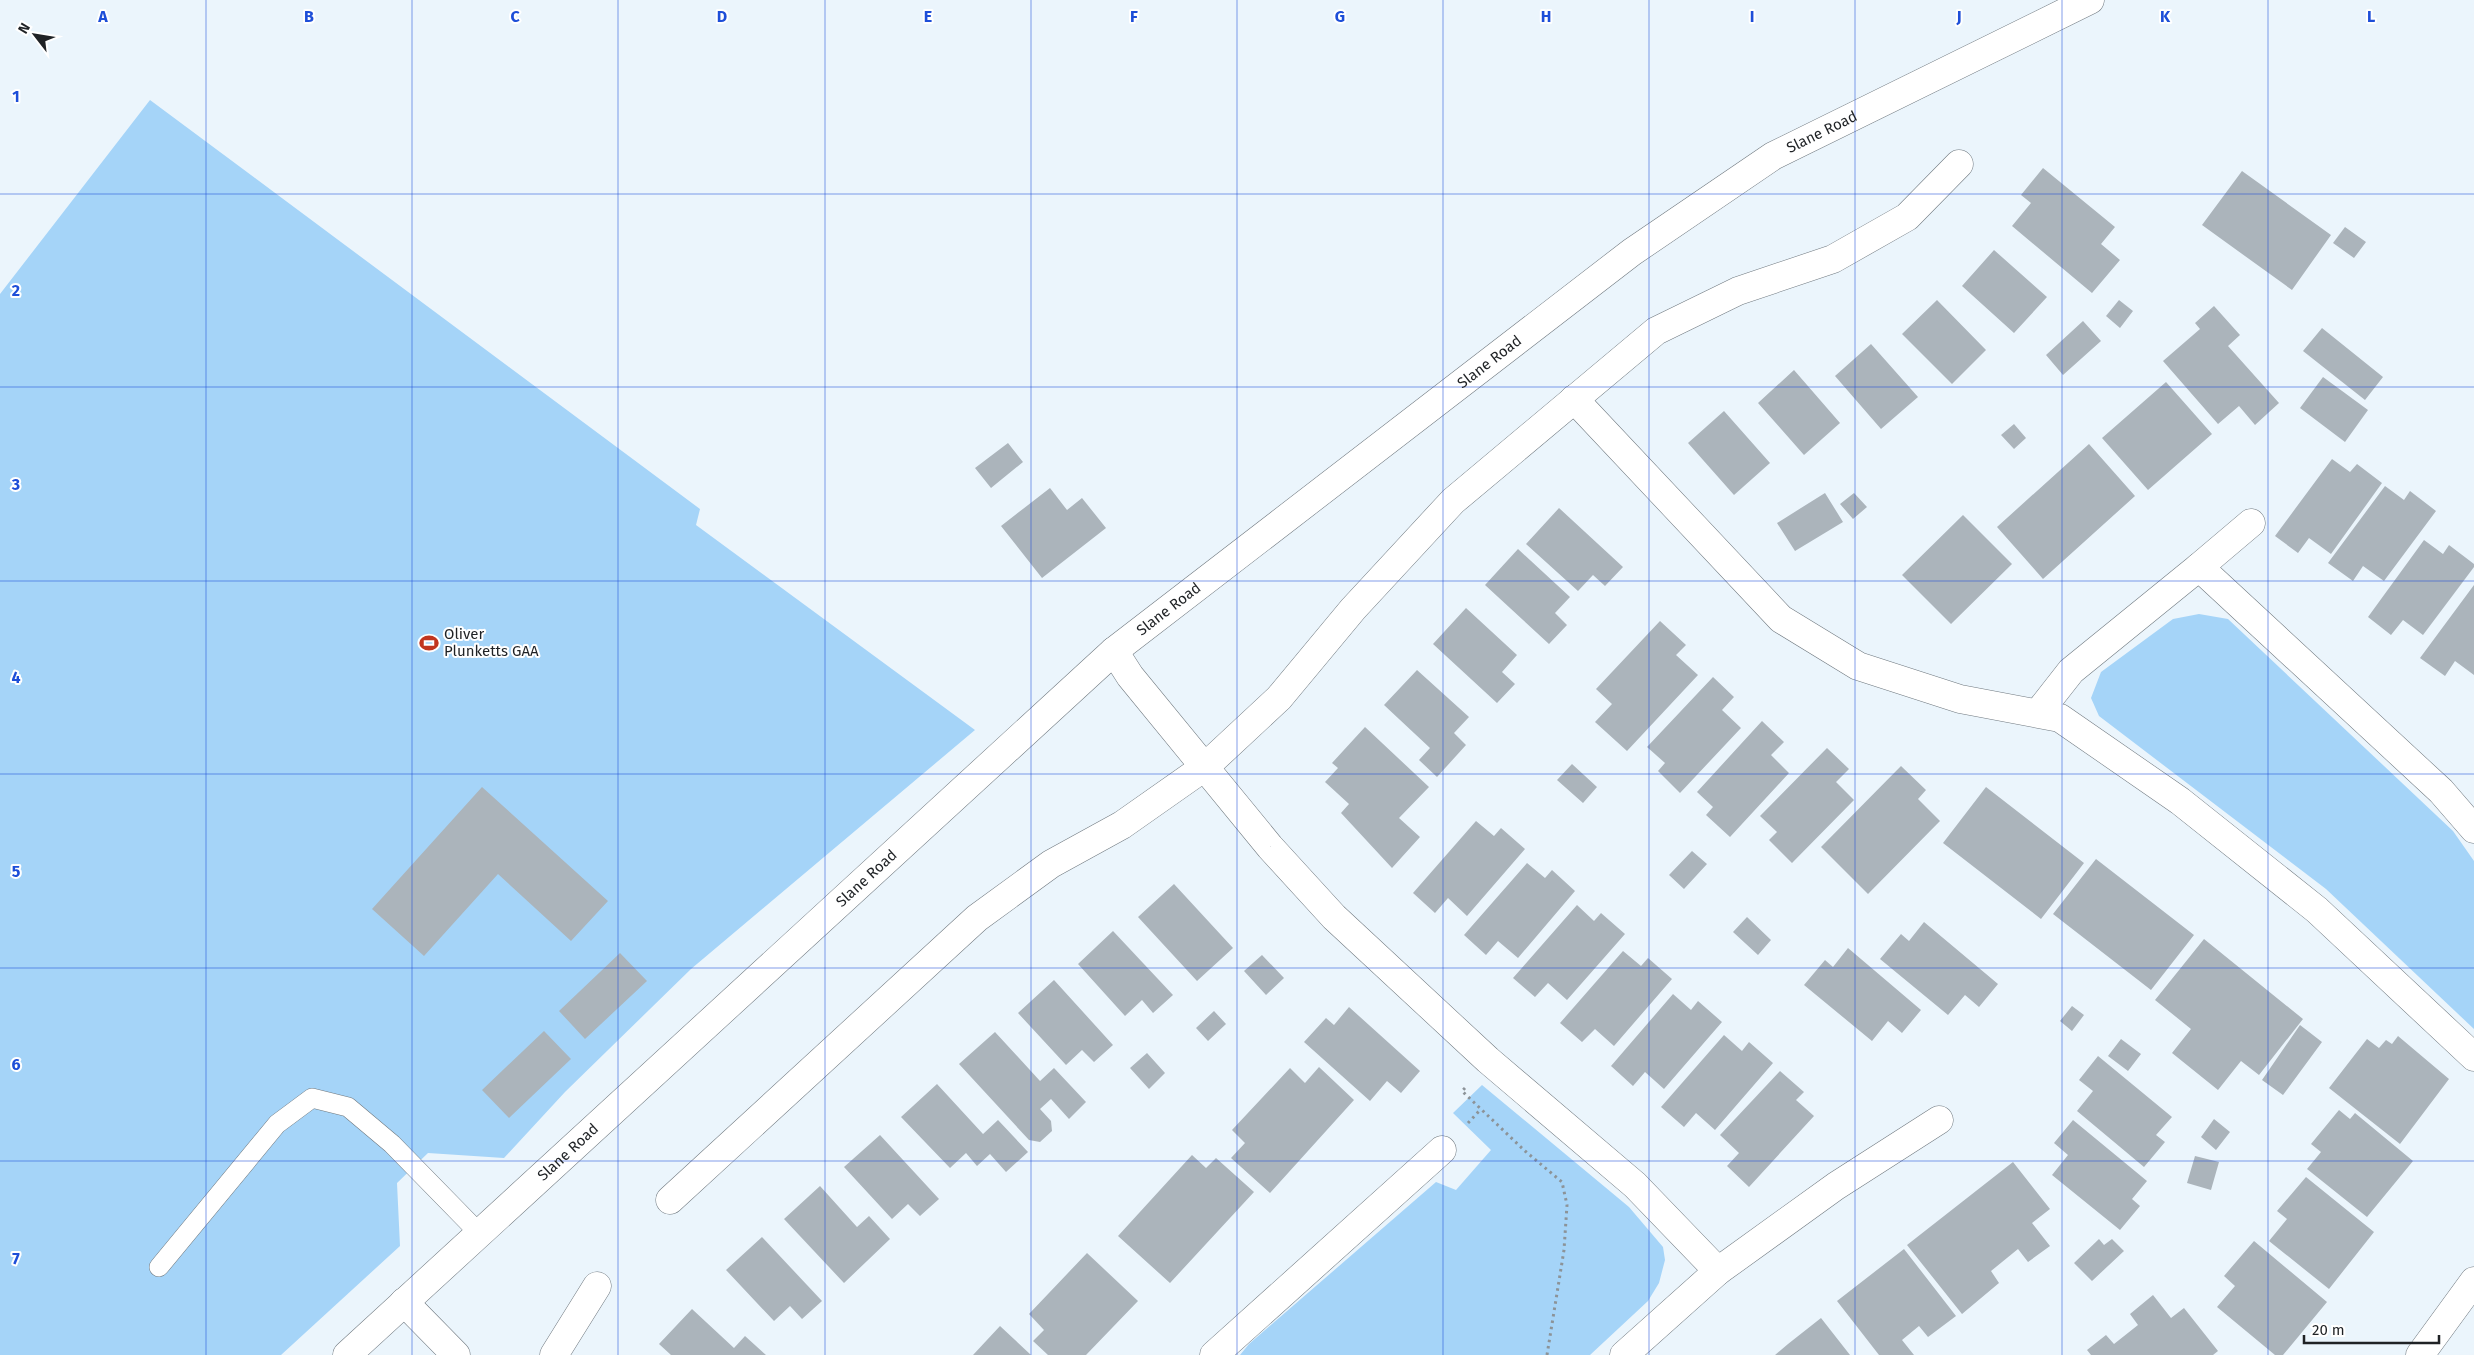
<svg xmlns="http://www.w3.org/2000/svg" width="2474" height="1355" viewBox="0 0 2474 1355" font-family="'Fira Sans',sans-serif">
	<rect width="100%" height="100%" fill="#ebf5fc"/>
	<path fill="#a5d4f8" d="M150,100L700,509L696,525L975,730L691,969L565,1092L504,1158L428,1153L397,1183L400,1246L281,1355H0V294Z
		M2199,614L2228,619L2453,831L2474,861V1029L2326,889L2099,716L2091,698L2101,672L2173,619Z
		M1482,1085L1629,1207L1663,1247L1665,1260L1659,1283L1648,1301L1590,1355H1240L1249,1344L1436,1182L1456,1190L1491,1150L1453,1113Z"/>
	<path fill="#abb4bb" d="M2043,168L2115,227L2101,244L2120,260L2092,293L2012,226L2031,203L2021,195Z
		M2242,171L2331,235L2292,290L2202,225Z
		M2345,227L2366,242L2354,258L2333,243Z
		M1994,250L2047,297L2014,333L1962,286Z
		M1937,300L1986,350L1952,384L1902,334Z
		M2119,300L2133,311L2120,328L2106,316Z
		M2214,306L2240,335L2228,346L2279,403L2255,425L2239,406L2218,424L2163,361L2200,329L2195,323Z
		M2083,321L2101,341L2063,375L2046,355Z
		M2322,328L2383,377L2365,400L2303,351Z
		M1871,344L1918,397L1881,429L1835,376Z
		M1794,370L1840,423L1804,455L1758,403Z
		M2323,377L2368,410L2345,442L2300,408Z
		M2166,382L2212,434L2148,490L2102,438Z
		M1724,411L1770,463L1734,495L1688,443Z
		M2014,424L2026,438L2014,449L2001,435Z
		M1008,443L1023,462L991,488L975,468Z
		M2089,444L2135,496L2043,579L1997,527Z
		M2332,459L2350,472L2357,464L2382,483L2331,554L2309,538L2298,553L2275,536Z
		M2385,486L2404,500L2410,491L2436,511L2384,581L2363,566L2353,581L2328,563Z
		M1050,488L1067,510L1082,498L1106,528L1042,578L1001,526Z
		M1825,493L1843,522L1795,551L1777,523Z
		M1854,493L1867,507L1853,519L1840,504Z
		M1559,508L1623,567L1605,586L1593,575L1578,591L1526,544Z
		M1963,515L2012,564L1951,624L1902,575Z
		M2424,540L2443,554L2449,545L2474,564V567L2423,635L2403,620L2391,635L2368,617Z
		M1518,549L1570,597L1555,613L1567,625L1549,644L1485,585Z
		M2474,585V675L2455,661L2445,676L2420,658Z
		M1466,608L1517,655L1502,672L1515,684L1497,703L1433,644Z
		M1660,621L1686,645L1676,655L1698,675L1627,751L1595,722L1612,704L1596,689Z
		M1417,670L1469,717L1454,733L1466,745L1437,777L1419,760L1430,748L1384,705Z
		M1713,677L1734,697L1722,710L1741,728L1680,793L1658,771L1665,763L1647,747Z
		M1762,721L1784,742L1771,755L1789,773L1730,837L1706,815L1713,807L1697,792Z
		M1365,727L1429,787L1399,818L1420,837L1392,868L1341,813L1349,804L1325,782L1338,768L1332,763Z
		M1827,748L1849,769L1836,782L1854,800L1792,863L1769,840L1777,832L1760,816Z
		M1572,764L1597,787L1583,803L1557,780Z
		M1901,766L1926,790L1918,799L1940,821L1868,894L1821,847Z
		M482,787L608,901L571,941L498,874L424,956L372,909Z
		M1986,787L2084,863L2041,919L1943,843Z
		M1476,821L1494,836L1501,828L1525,849L1467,916L1448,898L1435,913L1413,893Z
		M1692,851L1707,864L1684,889L1669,875Z
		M2096,859L2194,935L2151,990L2053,914Z
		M1527,863L1545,878L1552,870L1575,891L1518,958L1498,941L1486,955L1464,935Z
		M1174,884L1233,948L1197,981L1138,917Z
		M1577,905L1594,921L1601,913L1625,934L1567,1000L1548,983L1535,997L1513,978Z
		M1747,917L1771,940L1758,955L1733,932Z
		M1924,922L1998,984L1979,1007L1965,995L1948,1015L1880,959L1901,934L1909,941Z
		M1113,931L1173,995L1153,1013L1142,1000L1125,1016L1078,964Z
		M2204,939L2303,1019L2259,1075L2241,1061L2218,1090L2172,1053L2191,1029L2155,1000Z
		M1848,948L1921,1010L1902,1033L1888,1021L1872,1041L1804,985L1825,960L1833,967Z
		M1623,951L1641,966L1648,958L1672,979L1614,1046L1595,1029L1582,1042L1560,1023Z
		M620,953L647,981L585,1039L559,1011Z
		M1262,955L1284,978L1266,995L1244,971Z
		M1054,980L1113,1045L1094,1062L1082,1050L1066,1065L1018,1013Z
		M1673,994L1691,1010L1698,1001L1722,1022L1664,1089L1645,1072L1633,1086L1611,1066Z
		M2072,1006L2084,1015L2072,1031L2060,1021Z
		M1349,1007L1420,1071L1401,1093L1387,1081L1370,1101L1304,1042L1326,1018L1334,1025Z
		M1214,1011L1226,1024L1208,1041L1196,1028Z
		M2300,1025L2322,1042L2283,1095L2262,1080Z
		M544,1031L571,1059L509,1118L482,1090Z
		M995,1032L1040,1081L1054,1068L1086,1102L1069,1119L1051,1099L1040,1109L1051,1121L1052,1131L1040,1142L1029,1140L959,1064Z
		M1724,1035L1742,1051L1749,1042L1773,1063L1715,1130L1696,1113L1684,1127L1661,1107Z
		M2398,1036L2449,1079L2400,1144L2329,1088L2367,1039L2379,1048L2386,1040L2392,1044Z
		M2121,1039L2141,1054L2128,1071L2108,1056Z
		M1147,1053L1165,1073L1149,1089L1130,1068Z
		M2098,1056L2172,1117L2156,1135L2165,1142L2144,1167L2077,1111L2093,1091L2079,1080Z
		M1319,1067L1354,1100L1270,1193L1231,1158L1245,1143L1232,1130L1290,1068L1305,1083Z
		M1780,1071L1804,1092L1796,1100L1814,1116L1749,1187L1727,1166L1739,1153L1720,1135Z
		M937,1084L983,1134L998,1120L1028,1152L1006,1172L990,1154L977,1166L966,1153L950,1168L901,1117Z
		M2339,1110L2350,1119L2355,1113L2413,1161L2367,1217L2307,1169L2321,1152L2311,1144Z
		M2214,1119L2230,1132L2216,1150L2201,1137Z
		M2073,1120L2147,1181L2132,1199L2140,1206L2120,1230L2052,1175L2068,1155L2054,1143Z
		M880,1135L939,1199L920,1216L908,1204L892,1219L844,1167Z
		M1192,1155L1206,1168L1216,1158L1254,1192L1170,1283L1118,1236Z
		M2195,1156L2219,1162L2211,1190L2187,1183Z
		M2013,1162L2050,1209L2032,1223L2050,1246L2028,1262L2018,1249L1991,1271L1999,1283L1962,1314L1907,1245Z
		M2306,1177L2374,1232L2329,1289L2269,1241L2287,1219L2277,1211Z
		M820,1186L857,1227L869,1216L890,1239L844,1283L784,1219Z
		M762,1237L822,1301L802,1319L790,1306L774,1321L726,1270Z
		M2099,1239L2104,1245L2112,1239L2124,1251L2092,1281L2074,1263Z
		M2254,1241L2327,1302L2283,1355H2275L2217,1307L2235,1286L2224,1276Z
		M1904,1249L1956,1316L1928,1337L1919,1326L1902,1340L1914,1355H1879L1837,1301Z
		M1087,1253L1138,1301L1086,1355H1048L1033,1341L1044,1330L1029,1314Z
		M2153,1295L2171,1318L2184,1308L2218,1351L2213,1355H2091L2087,1350L2106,1335L2114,1344L2138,1325L2130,1314Z
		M692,1309L734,1348L745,1336L766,1355H671L659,1344Z
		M1821,1318L1850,1355H1775L1788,1344Z
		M1000,1326L1031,1355H973Z"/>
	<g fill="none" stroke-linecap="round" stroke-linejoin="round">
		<g stroke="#6f787f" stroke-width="20">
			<path id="lane" d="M159,1267L277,1124L312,1098L348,1107L392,1144L479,1233"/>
		</g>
		<g stroke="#6f787f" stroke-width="29">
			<g id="street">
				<path d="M1574,399L1781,619L1858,666L1960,699L2060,718L2180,801L2317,910L2474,1057"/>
				<path d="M2199,567L2251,523"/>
				<path d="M1114,651L1130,676L1270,847L1334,917L1488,1060L1635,1185L1718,1271"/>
				<path d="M2038,713L2071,671L2199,567L2441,791L2474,829"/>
				<path d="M670,1200L977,918L1051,864L1122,825L1206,766L1279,698L1353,609L1453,501L1656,331L1738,291L1833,259L1907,217L1959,164"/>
				<path d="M404,1302L456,1355"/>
				<path id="s1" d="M347,1355L1114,651L1632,252L1773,156L2090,0"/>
				<path d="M554,1355L597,1286"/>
				<path d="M1214,1355L1442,1150"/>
				<path d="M1624,1355L1718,1271L1836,1186L1939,1120"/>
				<path d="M2420,1355L2474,1281"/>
			</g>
		</g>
		<path stroke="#8c9398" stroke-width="3" stroke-dasharray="2.5 4" stroke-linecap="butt" d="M1465,1088L1462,1091L1525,1151L1562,1182L1567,1205L1564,1250L1547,1355
			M1468,1123L1481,1109"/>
		<use href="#lane" stroke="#fff" stroke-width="19"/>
		<use href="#street" stroke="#fff" stroke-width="28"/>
	</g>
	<path fill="none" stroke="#1d4ed8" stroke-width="1" stroke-opacity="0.55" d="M206,0V1355M412,0V1355M618,0V1355M825,0V1355M1031,0V1355M1237,0V1355M1443,0V1355M1649,0V1355M1855,0V1355M2062,0V1355M2268,0V1355M0,194H2474M0,387H2474M0,581H2474M0,774H2474M0,968H2474M0,1161H2474"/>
	<defs>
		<g id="stadium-bare" transform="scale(1.5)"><path d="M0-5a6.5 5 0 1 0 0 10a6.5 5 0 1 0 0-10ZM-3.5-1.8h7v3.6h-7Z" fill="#c1351f" stroke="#fff" stroke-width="2.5" paint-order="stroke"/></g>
	</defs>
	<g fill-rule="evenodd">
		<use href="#stadium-bare" x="429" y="643"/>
	</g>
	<g text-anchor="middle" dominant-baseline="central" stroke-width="4" stroke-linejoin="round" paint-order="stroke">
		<g font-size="15" fill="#1f2225" stroke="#fff">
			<text stroke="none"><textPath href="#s1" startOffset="1920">Slane Road</textPath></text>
			<text stroke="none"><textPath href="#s1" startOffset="1515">Slane Road</textPath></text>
			<text stroke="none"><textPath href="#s1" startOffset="1110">Slane Road</textPath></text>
			<text stroke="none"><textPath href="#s1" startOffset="705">Slane Road</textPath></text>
			<text stroke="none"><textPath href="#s1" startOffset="300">Slane Road</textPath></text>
		</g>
		<g font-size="15" fill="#1f2225" stroke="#fff" text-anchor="start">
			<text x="444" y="634">Oliver<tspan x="444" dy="17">Plunketts GAA</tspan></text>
		</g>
	</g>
	<g font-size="16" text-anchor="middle" font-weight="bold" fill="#1d4ed8" stroke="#fff" stroke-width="4" stroke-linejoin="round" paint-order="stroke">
		<text x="103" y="22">A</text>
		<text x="309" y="22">B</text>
		<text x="515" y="22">C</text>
		<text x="722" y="22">D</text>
		<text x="928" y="22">E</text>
		<text x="1134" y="22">F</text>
		<text x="1340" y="22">G</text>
		<text x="1546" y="22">H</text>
		<text x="1752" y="22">I</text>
		<text x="1959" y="22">J</text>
		<text x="2165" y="22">K</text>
		<text x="2371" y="22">L</text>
		<text x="16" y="102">1</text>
		<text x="16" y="296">2</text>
		<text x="16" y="490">3</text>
		<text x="16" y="683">4</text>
		<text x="16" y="877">5</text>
		<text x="16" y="1070">6</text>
		<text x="16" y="1264">7</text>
	</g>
	<g transform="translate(35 35) rotate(301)" stroke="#ffffff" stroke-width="4" paint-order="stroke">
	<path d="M0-4L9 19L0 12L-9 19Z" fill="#1f2225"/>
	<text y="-8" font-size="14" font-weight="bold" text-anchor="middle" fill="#1f2225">N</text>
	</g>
	<path d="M2304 1335v8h135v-8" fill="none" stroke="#1f2225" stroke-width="2.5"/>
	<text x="2312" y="1335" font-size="15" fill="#1f2225" stroke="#ffffff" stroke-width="4" paint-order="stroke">20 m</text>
</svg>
